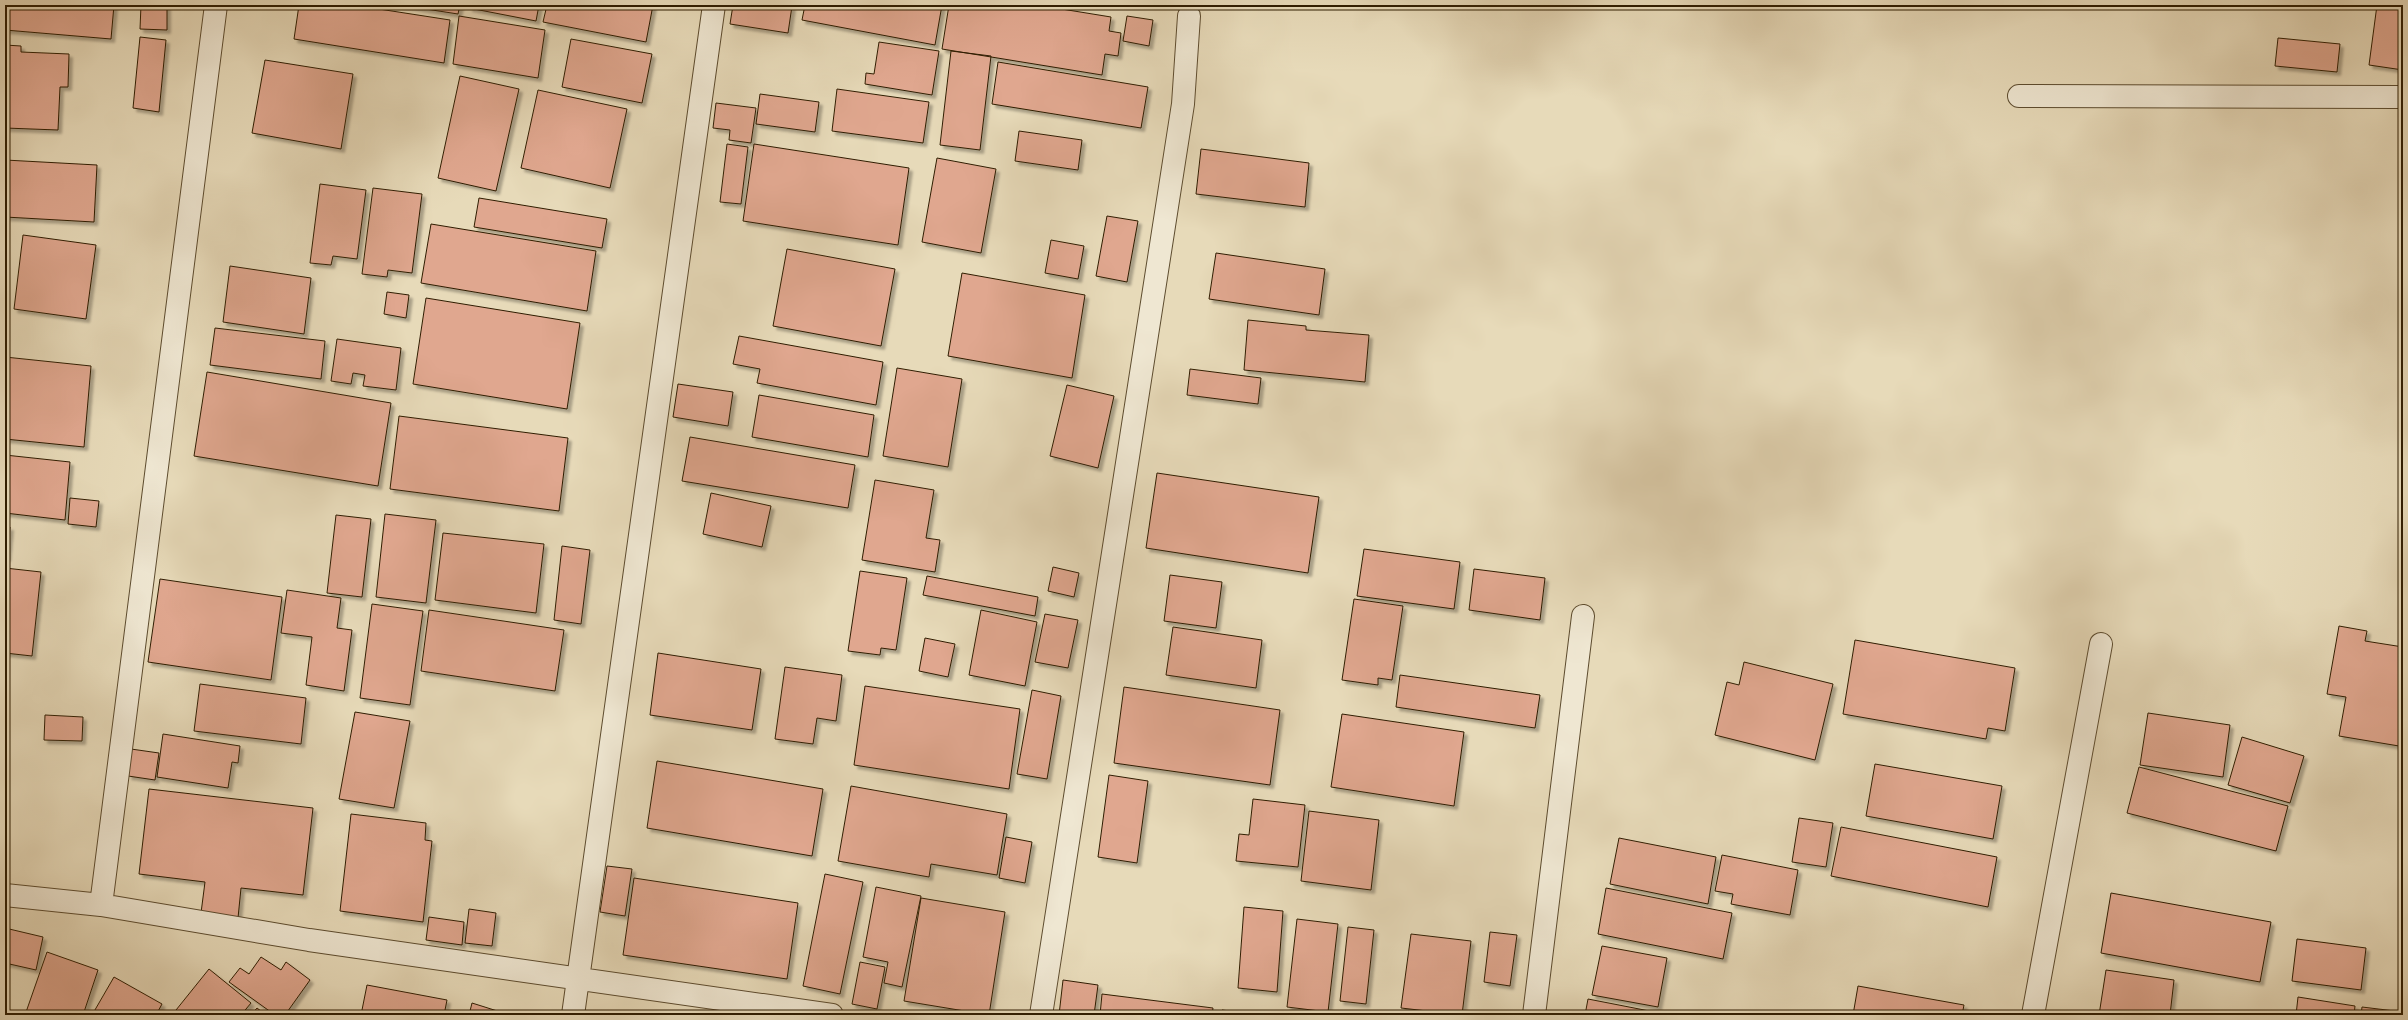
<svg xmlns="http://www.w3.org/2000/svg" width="2408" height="1020" viewBox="0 0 2408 1020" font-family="'IM FELL French Canon',serif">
	<defs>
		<filter id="shadow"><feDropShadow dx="3.5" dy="3.5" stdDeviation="1" flood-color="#0004"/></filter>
	</defs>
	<rect width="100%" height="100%" fill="#e7dab9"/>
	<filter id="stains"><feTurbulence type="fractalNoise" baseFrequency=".005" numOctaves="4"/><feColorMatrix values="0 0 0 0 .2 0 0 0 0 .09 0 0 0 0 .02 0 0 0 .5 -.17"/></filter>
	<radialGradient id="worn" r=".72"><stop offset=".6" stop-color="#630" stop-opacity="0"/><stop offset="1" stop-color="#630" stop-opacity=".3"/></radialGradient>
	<path fill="#e0a78f" stroke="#2f1d01" filter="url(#shadow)" d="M5,5H114L111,39L5,30Z
		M141,5H167V30L140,29Z
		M299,5H353L450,20L444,63L294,39Z
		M400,5H460L458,14Z
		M469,5H539L536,21L469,8Z
		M547,5H653L646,42L543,22Z
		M733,5L792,6L788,33L730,24Z
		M805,5H942L935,45L802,20Z
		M949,5H1037L1111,17L1109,31L1121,33L1118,56L1105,54L1102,75L942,49Z
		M2377,5H2403V70L2369,65Z
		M459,16L545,30L538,78L453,64Z
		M1127,16L1153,20L1149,46L1123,41Z
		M140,37L166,40L159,112L133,108Z
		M2278,38L2340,44L2337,72L2275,66Z
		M571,39L652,54L642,103L562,87Z
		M879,42L939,51L932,95L865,84L866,73L874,74Z
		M5,45L21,46V52L69,54L68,87H60L58,130L5,128Z
		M951,51L991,56L980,150L940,145Z
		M265,60L353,74L341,149L252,133Z
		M998,62L1148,87L1141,128L992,104Z
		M460,76L519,89L496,191L438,178Z
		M837,89L929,102L923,143L832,131Z
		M538,90L627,109L610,188L521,168Z
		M760,94L819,102L815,132L756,124Z
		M716,103L756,108L751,143L729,140L730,130L713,128Z
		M1019,131L1082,140L1078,170L1015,161Z
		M727,144L748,147L741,204L720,202Z
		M754,144L909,168L898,245L743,221Z
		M1201,149L1309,163L1305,207L1196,194Z
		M937,158L996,169L981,253L922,242Z
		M5,160L97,165L94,222L5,217Z
		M320,184L366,190L357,259L333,256L331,265L310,263Z
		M373,188L422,194L412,273L388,270L387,277L362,274Z
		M479,198L607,219L602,248L474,227Z
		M1107,216L1138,221L1127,282L1096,276Z
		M431,224L596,251L587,311L421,283Z
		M23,235L96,245L86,319L14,309Z
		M1051,240L1084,246L1078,279L1045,273Z
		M787,249L895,269L881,346L773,326Z
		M1216,253L1325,269L1319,315L1209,299Z
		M230,266L311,278L304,334L223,322Z
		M962,273L1085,295L1072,378L948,356Z
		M387,292L409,295L406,318L384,314Z
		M426,298L580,323L567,409L413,384Z
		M1248,320L1306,326V330L1369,335L1365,382L1244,370Z
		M215,328L325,341L321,379L210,365Z
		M739,336L883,362L876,405L757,383L760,369L733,364Z
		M337,339L401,348L396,390L363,386L365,375L353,373L351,384L331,381Z
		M5,357L91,366L84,447L5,439Z
		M897,368L962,379L948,467L883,456Z
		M1190,369L1261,378L1258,404L1187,395Z
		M207,372L391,403L378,486L194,456Z
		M678,384L733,392L728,426L673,417Z
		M1067,385L1114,396L1098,468L1050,456Z
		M759,395L874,415L868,457L752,437Z
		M399,416L568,438L559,511L390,489Z
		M690,437L855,465L848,508L682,481Z
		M5,455L70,462L65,520L5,513Z
		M1157,473L1319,497L1308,573L1146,548Z
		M875,480L934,490L926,538L940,540L935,572L862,560Z
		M711,493L771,506L762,547L703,534Z
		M70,498L99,501L96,527L68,524Z
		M385,514L436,520L426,603L376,597Z
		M336,515L371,519L362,597L327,593Z
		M5,527H10L7,558H5Z
		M443,533L544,544L536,613L435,600Z
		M562,546L590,550L581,624L554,620Z
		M1364,549L1460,562L1454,609L1357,596Z
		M1053,567L1079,573L1074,597L1048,591Z
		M5,568L41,572L32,656L5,653Z
		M1474,569L1545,578L1540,620L1469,610Z
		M860,571L907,578L896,650L881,648L880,655L848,651Z
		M1170,575L1222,582L1216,628L1164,621Z
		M927,576L1038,597L1035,616L923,595Z
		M160,579L282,597L271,680L148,662Z
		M287,590L341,598L337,628L352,630L344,691L306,685L312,637L281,633Z
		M1354,599L1403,606L1392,680L1378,678V685L1342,680Z
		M372,604L423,611L410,705L360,698Z
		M429,610L564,630L555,691L421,671Z
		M981,610L1037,622L1025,686L969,675Z
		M1045,614L1078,620L1068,668L1035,662Z
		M2339,626L2367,631L2365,641L2403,647V720L2399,746L2339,736L2346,697L2327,694Z
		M1173,627L1262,640L1256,688L1166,675Z
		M925,638L955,644L948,677L919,671Z
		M1855,640L2015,668L2005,731L1988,728L1986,739L1843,714Z
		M658,653L761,669L752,730L650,715Z
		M1744,662L1833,684L1815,760L1715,735L1727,682L1739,685Z
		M785,667L842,675L836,721L817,718L813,744L775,739Z
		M1400,675L1540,695L1535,728L1396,707Z
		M200,684L306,698L301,744L194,731Z
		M865,686L1020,709L1009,789L854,765Z
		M1124,687L1280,710L1270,785L1114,763Z
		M1032,690L1061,696L1047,779L1017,774Z
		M355,712L410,721L394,808L339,799Z
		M2148,713L2230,725L2223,777L2140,765Z
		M1342,714L1464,732L1454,806L1331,787Z
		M45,715L83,717L82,741L44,740Z
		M163,734L240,746L238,763L232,762L228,788L157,777Z
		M2242,737L2304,756L2290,803L2228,785Z
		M131,749L159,753L155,780L128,776Z
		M657,761L823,789L812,856L647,828Z
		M1875,764L2002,786L1993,839L1866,816Z
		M2139,767L2288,806L2276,851L2127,813Z
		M1109,775L1148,781L1137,863L1098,857Z
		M851,786L1007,814L997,875L931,864L929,877L838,861Z
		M149,789L313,808L303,895L241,888L238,918L201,913L205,882L139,874Z
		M1253,799L1305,805L1298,867L1236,861L1239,834L1249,835Z
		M1309,811L1379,820L1371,890L1301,881Z
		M351,814L426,823L425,840L432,841L423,922L340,911Z
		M1799,818L1833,823L1826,867L1792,862Z
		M1841,827L1997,857L1988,907L1831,876Z
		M1006,837L1032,842L1025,883L999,878Z
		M1619,838L1716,857L1708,904L1610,884Z
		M1722,855L1798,870L1790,915L1731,904L1733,894L1715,891Z
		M607,866L632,869L625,916L600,912Z
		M825,874L863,882L840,994L803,986Z
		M634,878L798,903L787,979L623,955Z
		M876,887L921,896L902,987L884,983L888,962L863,957Z
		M1606,888L1732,913L1723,959L1598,934Z
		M2111,893L2271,922L2260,982L2101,953Z
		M921,898L1005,912L989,1015L904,1001Z
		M1244,907L1283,911L1277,992L1238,988Z
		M469,909L496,913L492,946L465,943Z
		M429,917L464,922L462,945L426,940Z
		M1297,919L1338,924L1328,1012L1287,1007Z
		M1348,927L1374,930L1366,1004L1340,1001Z
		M5,928L43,937L36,970L5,963Z
		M1490,932L1517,935L1510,986L1484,982Z
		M1411,934L1471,941L1462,1015L1401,1008Z
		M2297,939L2366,948L2361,990L2292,981Z
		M1602,946L1667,958L1658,1007L1592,995Z
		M47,952L98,970L83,1015H25Z
		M261,957L281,970L286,962L310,980L285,1015H275L229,982L240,968L249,974Z
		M860,962L885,967L877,1009L852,1004Z
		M209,969L251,1003L241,1015H172Z
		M2106,970L2174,980L2170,1015H2099Z
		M114,977L162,1004L156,1015H92Z
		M1063,980L1098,985L1094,1015H1059Z
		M367,985L447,1000L444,1015H361Z
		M1858,986L1964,1005L1962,1015H1853Z
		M1102,994L1213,1008L1212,1015H1100Z
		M2298,997L2355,1006L2354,1015H2296Z
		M1588,999L1670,1015H1585Z
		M472,1003L510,1015H469Z
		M2362,1007L2403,1012V1015H2361Z
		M257,1008L266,1015H251Z
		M1222,1010L1261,1015H1221Z"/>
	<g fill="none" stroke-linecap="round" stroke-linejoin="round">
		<g stroke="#5d4c2f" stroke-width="24">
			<path id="minor" d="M2019,96L2403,97
				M5,895L101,905L309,940L832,1015
				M101,905L216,5
				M573,1015L714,5
				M1041,1015L1183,104L1189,16
				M1534,1015L1583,616
				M2033,1015L2101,644"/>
		</g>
		<use href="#minor" stroke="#efe7d2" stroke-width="22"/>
	</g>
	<rect width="2408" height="1020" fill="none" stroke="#e7dab9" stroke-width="20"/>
	<rect x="6" y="6" width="2396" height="1008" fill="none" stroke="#2f1d01" stroke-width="2"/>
	<rect x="10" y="10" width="2388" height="1000" fill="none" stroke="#2f1d01"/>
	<rect width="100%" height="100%" filter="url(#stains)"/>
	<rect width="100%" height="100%" fill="url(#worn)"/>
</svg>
